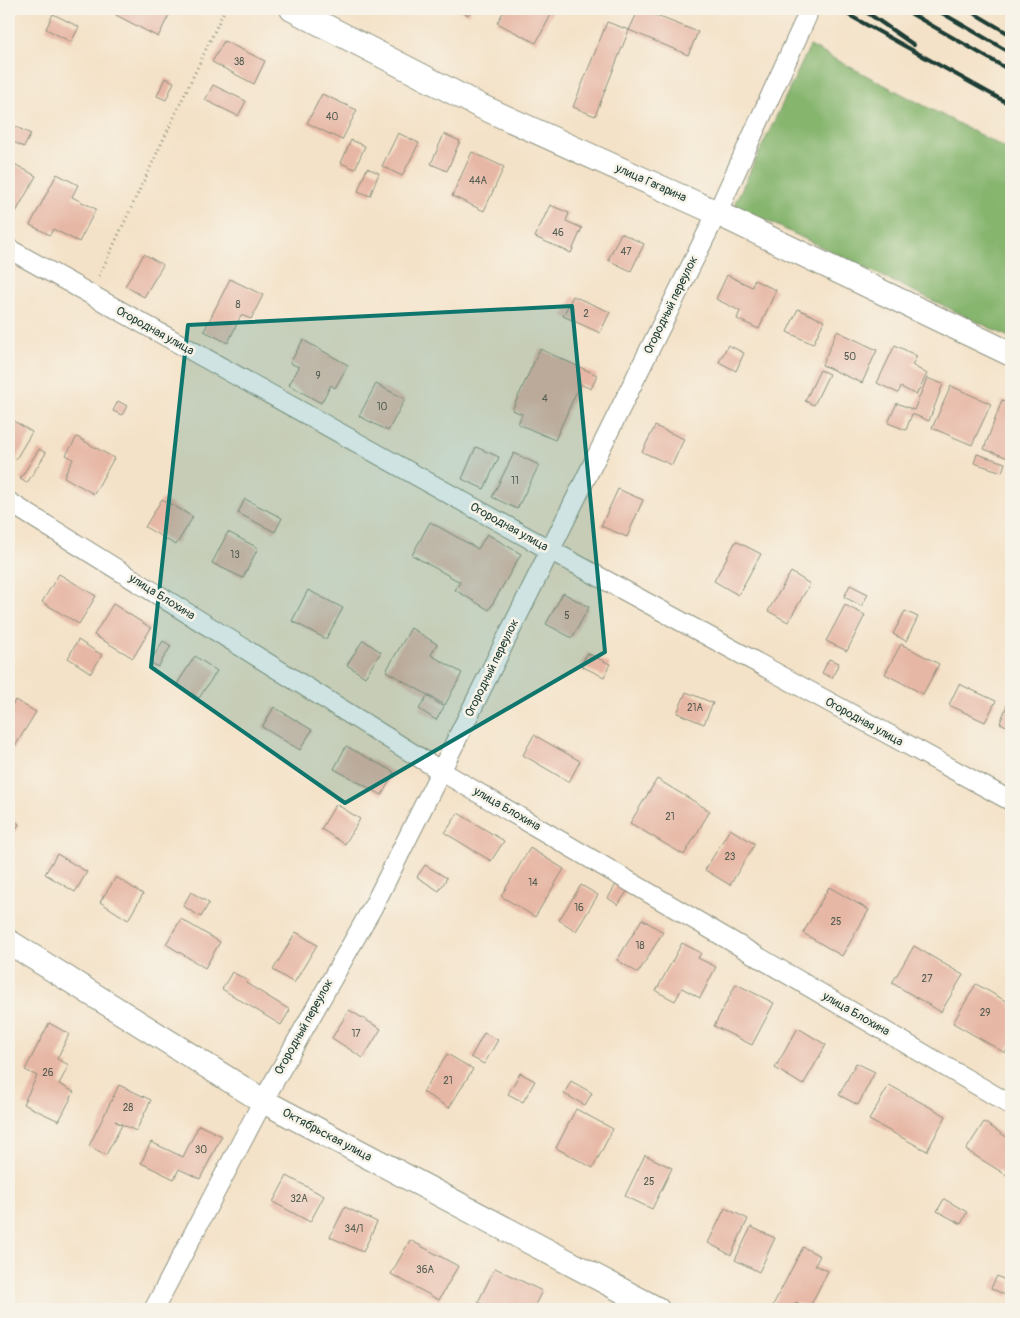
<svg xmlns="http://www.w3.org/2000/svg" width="1020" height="1318" viewBox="0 0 1020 1318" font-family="Pangolin,sans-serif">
	<rect width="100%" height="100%" fill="#f7f3e8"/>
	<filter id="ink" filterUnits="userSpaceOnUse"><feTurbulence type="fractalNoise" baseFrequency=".02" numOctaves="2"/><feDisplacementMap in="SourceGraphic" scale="10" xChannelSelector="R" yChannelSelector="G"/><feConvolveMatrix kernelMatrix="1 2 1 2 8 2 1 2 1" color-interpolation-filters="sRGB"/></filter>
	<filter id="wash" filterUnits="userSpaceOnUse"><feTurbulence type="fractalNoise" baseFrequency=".0096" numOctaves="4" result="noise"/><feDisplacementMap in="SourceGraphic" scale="20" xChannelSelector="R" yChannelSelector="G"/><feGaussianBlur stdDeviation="1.12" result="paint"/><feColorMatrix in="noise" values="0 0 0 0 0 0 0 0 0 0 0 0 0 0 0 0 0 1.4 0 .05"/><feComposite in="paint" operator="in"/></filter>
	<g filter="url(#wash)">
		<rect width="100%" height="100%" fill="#f4e2c8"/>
		<path fill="#86b56e" stroke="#527951" d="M810,46L1011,151V338L734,205Z"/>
		<g id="blocks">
			<path fill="#e7b7a5" d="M119,9H166L171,11L158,37L116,15Z
				M457,9H472L468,15Z
				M505,9H554L536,43L497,23Z
				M639,9L698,32L688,55L629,30Z
				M53,14L79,27L71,42L46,29Z
				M607,22L629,30L595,116L573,107Z
				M224,41L265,61L254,84L212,62Z
				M165,78L174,82L166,100L157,96Z
				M213,85L246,101L238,116L205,100Z
				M322,94L357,110L342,140L307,123Z
				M14,126L31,134L24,147L9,140Z
				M398,133L419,143L402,176L382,166Z
				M444,134L460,141L447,171L431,164Z
				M351,140L365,146L355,169L341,163Z
				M472,152L504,167L484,211L452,196Z
				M9,161L36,176L11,221L9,219Z
				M367,168L379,173L370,196L358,191Z
				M57,174L78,185L72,197L96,209L79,242L53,229L50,235L30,225Z
				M550,205L569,213L566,221L582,228L571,253L535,237Z
				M621,233L644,244L631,271L608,260Z
				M144,254L163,265L144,297L125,286Z
				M727,275L752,287L754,280L776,290L759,329L737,319L740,311L716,299Z
				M230,279L263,295L251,319L241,315L228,343L204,331Z
				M573,296L610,312L600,333L563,316Z
				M798,309L824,321L813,344L787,332Z
				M837,331L877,350L862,383L822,365Z
				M303,340L348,365L335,388L331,385L321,403L289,385L299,367L290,363Z
				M728,345L744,353L736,371L719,362Z
				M895,345L917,356L912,365L927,374L916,395L901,387L898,393L877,383Z
				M540,349L597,375L591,389L580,384L555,440L518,424L522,414L512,410Z
				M820,370L829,374L814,405L805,401Z
				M927,378L943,384L929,421L912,414L906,430L888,423L897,403L914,410Z
				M376,384L405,399L388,431L359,416Z
				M951,386L991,404L972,445L932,428Z
				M1002,400L1011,403V459L984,449Z
				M118,401L127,406L122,415L113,411Z
				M9,418L32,432L16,459L9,455Z
				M655,426L684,439L672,465L642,452Z
				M77,437L114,458L94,494L64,477L73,459L66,455Z
				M476,447L499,457L484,489L462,479Z
				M39,449L46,453L27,483L20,479Z
				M514,453L539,465L517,509L492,497Z
				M977,454L1005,463L1002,472L974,463Z
				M618,489L643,500L627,537L601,526Z
				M162,499L193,517L176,545L145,527Z
				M245,499L282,518L275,532L238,513Z
				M430,522L478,549L487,534L521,554L489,610L455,590L460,582L412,555Z
				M228,532L258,548L243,578L212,563Z
				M736,541L761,554L738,595L714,581Z
				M791,572L810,584L788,622L768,611Z
				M59,574L96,596L79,624L42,602Z
				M850,585L868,594L862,606L844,597Z
				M308,590L343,608L326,639L292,621Z
				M563,593L589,607L572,638L546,624Z
				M113,604L151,628L133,658L94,635Z
				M845,605L865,615L847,651L826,641Z
				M905,611L918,617L906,641L893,634Z
				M411,628L437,644L431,655L462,673L445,705L386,671Z
				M78,640L102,655L91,673L68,658Z
				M363,640L381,652L365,677L347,665Z
				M163,641L171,646L158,667L150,662Z
				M901,644L939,664L923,694L885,674Z
				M587,653L610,664L604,677L581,666Z
				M195,656L217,671L199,698L177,684Z
				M829,659L839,663L832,678L822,673Z
				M959,684L996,701L985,722L949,705Z
				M686,692L713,703L704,724L677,713Z
				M1011,695V728L1000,723Z
				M427,696L444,707L436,720L419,709Z
				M15,700L36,712L9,756V711Z
				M274,707L312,730L300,750L262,727Z
				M534,735L580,761L569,782L523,755Z
				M346,746L394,772L382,795L334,769Z
				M657,779L710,811L684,855L630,823Z
				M336,804L360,819L345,844L321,829Z
				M458,813L504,841L491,861L445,833Z
				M9,818L19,824L9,842Z
				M730,829L755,844L730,885L705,870Z
				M530,848L564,869L535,917L501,896Z
				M57,854L87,872L75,892L45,874Z
				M425,865L447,878L439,891L417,877Z
				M116,877L143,894L128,920L100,902Z
				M617,883L628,890L618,905L608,898Z
				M581,885L598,895L576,931L559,920Z
				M829,887L869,910L842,956L803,933Z
				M191,892L209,903L201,917L183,906Z
				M181,919L220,942L205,968L166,944Z
				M642,919L663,932L638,973L617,960Z
				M296,932L317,945L294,983L273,970Z
				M682,943L701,953L698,958L716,967L700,998L682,988L675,1001L656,991Z
				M914,946L963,975L941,1012L892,983Z
				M232,972L247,980L246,983L290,1010L281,1025L222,989Z
				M736,984L774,1003L752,1045L714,1026Z
				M976,984L1011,1004V1043L1005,1053L953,1023Z
				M349,1010L381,1029L363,1058L332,1038Z
				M49,1023L69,1034L57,1059L69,1065L59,1084L74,1092L59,1121L23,1104L37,1076L25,1070Z
				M798,1028L826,1045L803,1085L775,1068Z
				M484,1033L498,1040L484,1064L471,1057Z
				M447,1054L473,1069L449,1108L423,1092Z
				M856,1063L875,1072L858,1105L839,1095Z
				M520,1073L535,1081L523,1102L508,1094Z
				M571,1081L592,1093L585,1105L564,1094Z
				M119,1085L151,1100L136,1131L115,1121L122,1125L106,1155L89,1146Z
				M889,1085L946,1116L927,1151L869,1120Z
				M576,1109L613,1129L593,1168L556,1148Z
				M984,1122L1011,1140V1178L966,1150Z
				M199,1125L222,1136L200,1179L179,1169L174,1179L141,1163L151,1142L183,1157Z
				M645,1155L672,1168L652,1209L625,1196Z
				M287,1176L324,1196L310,1222L273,1202Z
				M944,1199L967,1212L961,1224L937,1211Z
				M345,1207L377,1222L363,1252L330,1237Z
				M725,1208L748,1219L731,1255L708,1243Z
				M751,1227L775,1238L759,1272L735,1260Z
				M410,1240L458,1266L439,1300L391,1274Z
				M803,1247L820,1256L815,1265L828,1271L809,1308L796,1302L792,1309H771Z
				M495,1268L542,1291L533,1309H492L478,1302Z
				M997,1276L1011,1283L1009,1297L991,1288Z"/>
		</g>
	</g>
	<g filter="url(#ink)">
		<use href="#blocks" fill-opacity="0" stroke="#8a907e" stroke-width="1"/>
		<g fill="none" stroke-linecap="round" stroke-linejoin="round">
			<g stroke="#8a907e" stroke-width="21">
				<path id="minor" d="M9,249L550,550L1011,801
					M9,502L441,771L1011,1105
					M154,1309L263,1101L375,903L441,771L717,213L807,16"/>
			</g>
			<g stroke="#8a907e" stroke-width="26">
				<path id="tertiary" d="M292,9L480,106L717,213L1011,354
					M9,942L263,1101L657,1309"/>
			</g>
			<path stroke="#8a907e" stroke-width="3" stroke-dasharray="1 4" stroke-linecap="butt" d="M99,276L225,9"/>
			<use href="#minor" stroke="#fff" stroke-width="19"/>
			<use href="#tertiary" stroke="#fff" stroke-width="24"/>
			<path stroke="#1f3d34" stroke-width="4" d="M838,9L1011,105
				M862,9L914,45
				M903,9L1011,71
				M935,9L1011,53
				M967,9L1011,35"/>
		</g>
	</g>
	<path fill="#0f766e" fill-opacity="0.2" stroke="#0f766e" stroke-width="4" stroke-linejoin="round" d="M572,306L605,652L345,803L151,667L188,325Z"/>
	<g text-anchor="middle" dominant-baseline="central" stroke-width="5" stroke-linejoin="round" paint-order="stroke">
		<g font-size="10" fill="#515c50">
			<text x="239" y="62">38</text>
			<text x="332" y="117">40</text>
			<text x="478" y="181">44А</text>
			<text x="558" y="233">46</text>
			<text x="626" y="252">47</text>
			<text x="238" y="305">8</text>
			<text x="586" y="314">2</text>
			<text x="850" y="357">50</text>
			<text x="318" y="376">9</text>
			<text x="545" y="399">4</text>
			<text x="382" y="407">10</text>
			<text x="515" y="481">11</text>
			<text x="235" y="555">13</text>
			<text x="567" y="616">5</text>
			<text x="695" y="708">21А</text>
			<text x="670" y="817">21</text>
			<text x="730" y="857">23</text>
			<text x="533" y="883">14</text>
			<text x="579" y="908">16</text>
			<text x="836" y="922">25</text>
			<text x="640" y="946">18</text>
			<text x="927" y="979">27</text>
			<text x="985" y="1013">29</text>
			<text x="356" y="1034">17</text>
			<text x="48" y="1073">26</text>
			<text x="448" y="1081">21</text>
			<text x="128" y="1108">28</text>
			<text x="201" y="1150">30</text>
			<text x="649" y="1182">25</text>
			<text x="299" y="1199">32А</text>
			<text x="354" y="1229">34/1</text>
			<text x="425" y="1270">36А</text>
		</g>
		<g font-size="12" fill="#1f3d34" stroke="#f7f3e8">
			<text transform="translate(651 183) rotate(24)">улица Гагарина</text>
			<text transform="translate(671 305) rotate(-64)">Огородный переулок</text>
			<text transform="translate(155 331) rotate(29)">Огородная улица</text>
			<text transform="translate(509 527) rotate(29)">Огородная улица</text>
			<text transform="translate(162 597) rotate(32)">улица Блохина</text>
			<text transform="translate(492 668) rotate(-64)">Огородный переулок</text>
			<text transform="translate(864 722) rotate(29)">Огородная улица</text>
			<text transform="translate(507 809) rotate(30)">улица Блохина</text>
			<text transform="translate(856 1014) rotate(30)">улица Блохина</text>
			<text transform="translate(304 1027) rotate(-61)">Огородный переулок</text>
			<text transform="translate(327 1135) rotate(28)">Октябрьская улица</text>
		</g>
	</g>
	<rect width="1020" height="1318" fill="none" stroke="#f7f3e8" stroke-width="30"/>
</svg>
